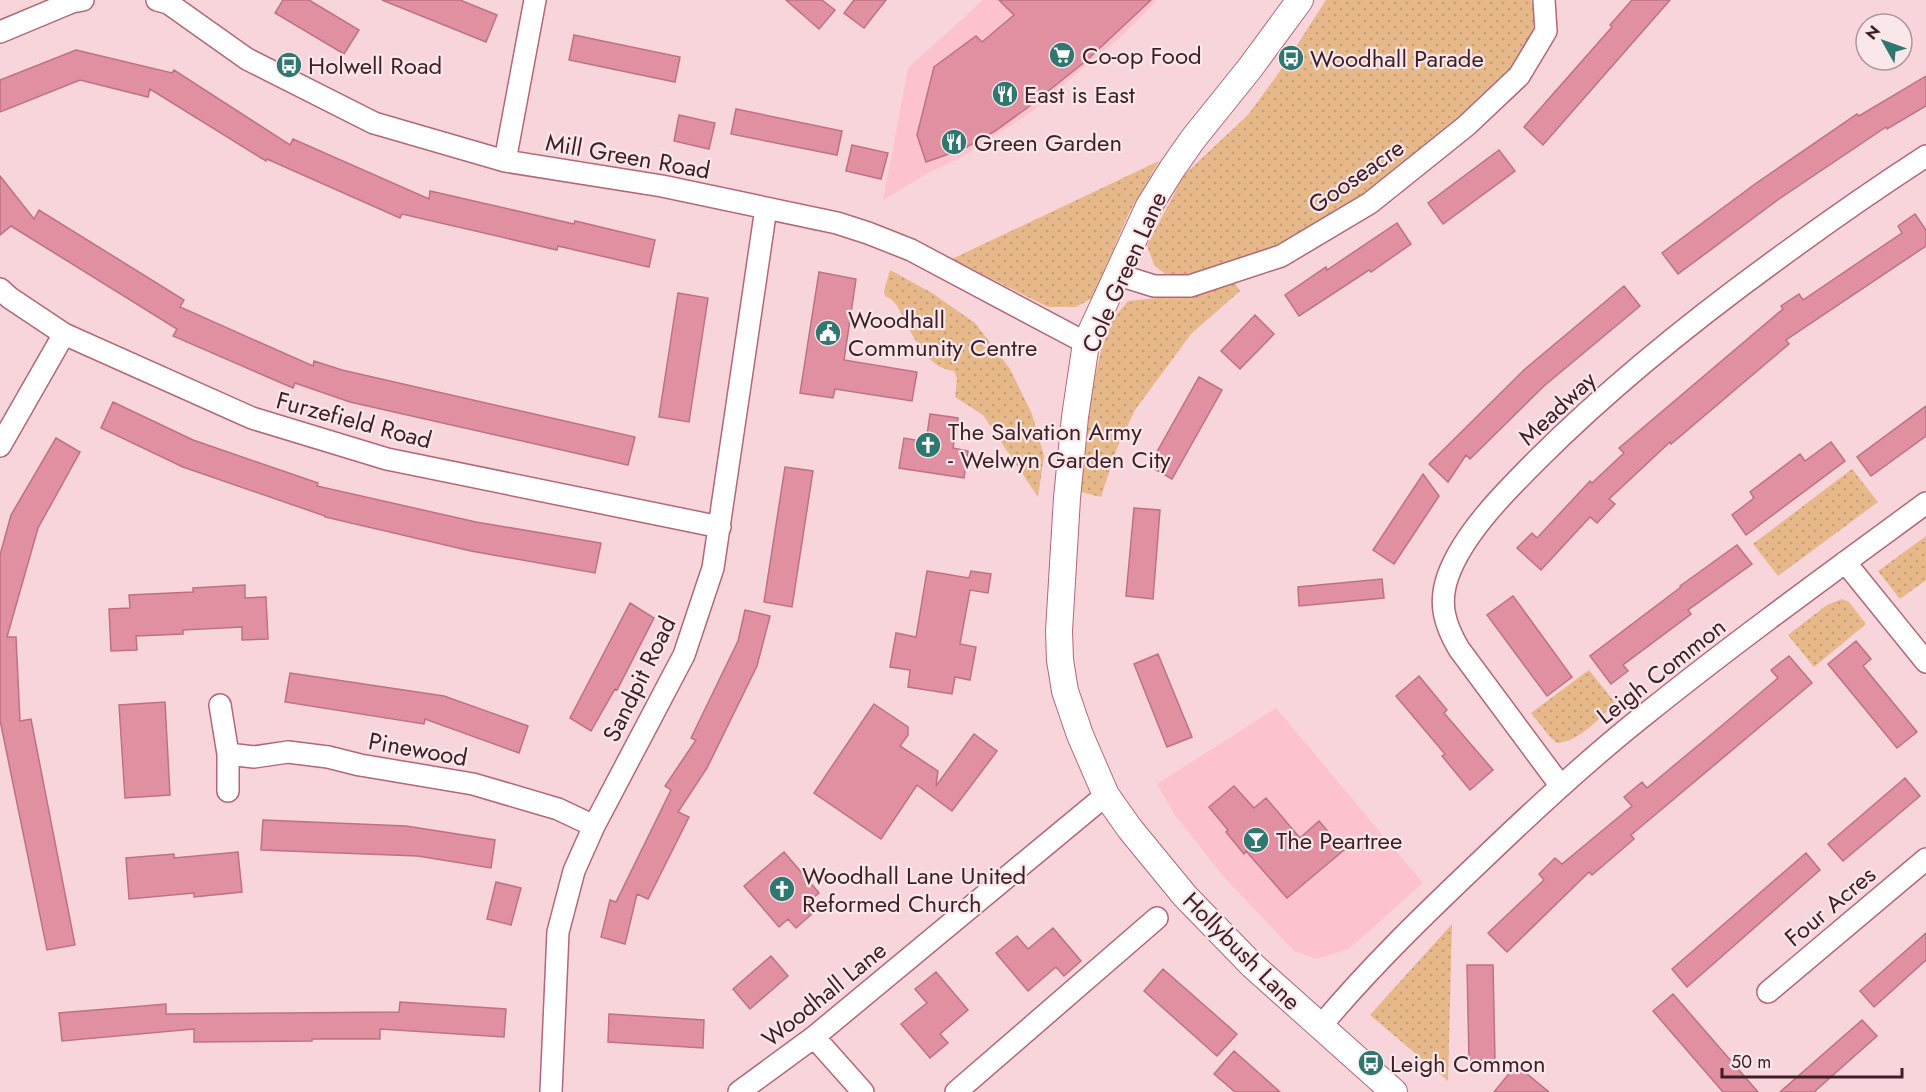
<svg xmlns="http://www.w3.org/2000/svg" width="1926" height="1092" viewBox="0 0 1926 1092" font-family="Jost,sans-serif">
	<defs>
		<pattern id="grass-dots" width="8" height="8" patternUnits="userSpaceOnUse" patternTransform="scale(1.5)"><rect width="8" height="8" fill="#e6b88a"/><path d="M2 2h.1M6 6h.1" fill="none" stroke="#c69e77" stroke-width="1.8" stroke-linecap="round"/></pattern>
	</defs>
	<rect width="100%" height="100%" fill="#f8d5db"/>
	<path fill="#fcc3ce" d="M983,0H1157L1123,35L1030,113L962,157L930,172L883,200L908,68Z
		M1276,708L1423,883L1349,949L1316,959L1294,951L1223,876L1174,814L1157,784Z"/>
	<path fill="url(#grass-dots)" d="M1326,0H1531L1535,12L1532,37L1515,68L1441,137L1353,202L1264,255L1185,278L1166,275L1154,265L1147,245L1185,174L1248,115L1283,67Z
		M1159,161L1129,213L1092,298L1076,307H1048L952,259Z
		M890,270L932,293L975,323L1010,369L1032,414L1044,456L1038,497L983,415L955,397L957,379L954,371C928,368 917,342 905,322C899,310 898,302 885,296L884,291Z
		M1234,282L1240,291L1191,334L1135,410L1117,448L1101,497L1081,492L1087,412L1101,350L1112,320L1128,301L1187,295Z
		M1852,469L1878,502L1778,576L1753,544Z
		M1926,536V580L1900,599L1878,571Z
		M1842,599L1849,602L1866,624L1814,667L1788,635L1827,605Z
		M1589,670L1616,704C1599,718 1579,742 1557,743L1550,737L1531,713Z
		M1452,924L1448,1081L1370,1015Z"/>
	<path fill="#e190a2" stroke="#bf7183" stroke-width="1.5" d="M283,0H309L359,30L344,54L275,13Z
		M382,0H460L497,15L486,42Z
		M786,0H822L835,10L819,29Z
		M854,0H886L864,28L844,13Z
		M999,0H1151L1086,61L1027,108L995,131L963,149L926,162L917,135L934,67L976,36L982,42L1014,15Z
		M1632,0H1670L1543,145L1524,127L1612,27L1610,25Z
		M574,35L680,57L675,82L569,60Z
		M76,50L172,73L174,70L290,145L293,139L429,199L430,191L574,224L575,221L655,240L649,267L558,246L557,250L402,214L400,218L267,159L266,161L150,89L148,97L80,80L0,112V80Z
		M1926,76V106L1887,129L1886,127L1779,199L1678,274L1662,253L1755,184L1857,114L1859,116Z
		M736,109L842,131L837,155L731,134Z
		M679,115L715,123L709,149L674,141Z
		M852,145L888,153L881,179L846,171Z
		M1499,150L1515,171L1443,224L1428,203Z
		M0,176L34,219L39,210L184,300L180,307L313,366L314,361L342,370L635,437L628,465L350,402L295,383L293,388L173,336L177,329L11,226L0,235Z
		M1915,214L1926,230V246L1786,340L1789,344L1671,444L1670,442L1609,499L1615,504L1597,523L1590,517L1541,570L1517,548L1532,533L1537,538L1590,481L1592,483L1624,453L1619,448L1783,309L1781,306L1799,294L1803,300L1902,233L1898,226Z
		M1397,223L1411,244L1371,272L1369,270L1299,316L1285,295L1326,267L1327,270Z
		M819,272L856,279L844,360L917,372L912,401L835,389L833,398L800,393Z
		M1624,286L1640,306L1544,386L1470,459L1466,455L1448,482L1429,464L1525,369Z
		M678,293L708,298L689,422L659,417Z
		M1255,315L1274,334L1240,369L1221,351Z
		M1199,377L1222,390L1172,479L1149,466Z
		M113,402L193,440L318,483L317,486L476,522L601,543L595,573L471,551L325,517V516L183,467L101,428Z
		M1926,406V436L1871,476L1857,457Z
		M930,414L958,418L953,448L968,451L964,478L899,468L904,438L926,442Z
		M56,438L80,452L38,528L7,637H16L20,721L31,719L75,945L47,950L0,720V555L11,515Z
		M1831,442L1845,461L1746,535L1732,515L1754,498L1750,492L1800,454L1805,461Z
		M785,467L813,471L792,607L764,602Z
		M1423,474L1439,496L1394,564L1373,550Z
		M1134,508L1160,510L1153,599L1126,596Z
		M1737,545L1752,564L1688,610L1691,614L1623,665L1628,671L1611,684L1590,656L1681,587L1680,586Z
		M927,571L969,578L971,571L991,574L988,593L970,590L960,644L976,647L970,680L955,677L952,694L908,687L910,670L890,667L896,633L916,637Z
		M1382,579L1384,598L1299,606L1298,587Z
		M245,585V598L266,597L268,639L242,640V627L183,630V634L136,636L137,650L111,651L109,609L130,608L129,595L193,592V588Z
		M1513,596L1572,677L1547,696L1487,615Z
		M630,603L654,618L617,690L615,689L591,731L570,718Z
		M745,610L770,616L757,666L707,768L678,812L689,817L648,899L637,894L625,944L601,937L610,900L616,902L671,790L665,786L696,740L691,738L738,641Z
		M1856,641L1871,659L1863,666L1917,732L1897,748L1828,664Z
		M1158,654L1192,737L1167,747L1134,664Z
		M1789,656L1812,683L1631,835L1634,839L1592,875L1589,872L1507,952L1488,933L1544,880L1539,874L1555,858L1562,864L1632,806L1624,797L1642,782L1647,788L1719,728L1778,678L1771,670Z
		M290,673L444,696L528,726L519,753L425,719L424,724L285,702Z
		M1419,676L1447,710L1444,713L1493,770L1470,790L1442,756L1445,754L1396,696Z
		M165,702L170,795L125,798L119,705Z
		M874,704L908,727V735L900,746L938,771L936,786L974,734L997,751L952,811L917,785L881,839L814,793Z
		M1905,778L1920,796L1843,861L1828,844Z
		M1234,786L1254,808L1266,798L1300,838L1319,821L1344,850L1287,898L1246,851L1244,854L1226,832L1228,830L1209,807Z
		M263,820L406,826L495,840L491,868L418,856L261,850Z
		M238,852L242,892L194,897V893L129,899L126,858L174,854V858Z
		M784,852L819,893L807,903L814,912L796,928L788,919L779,927L744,886Z
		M1806,853L1820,870L1687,987L1672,969Z
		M496,882L521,888L511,925L487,919Z
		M1053,928L1081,961L1064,976L1056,967L1028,991L996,953L1017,936L1028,949Z
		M1926,933V960L1874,1007L1860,991Z
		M771,956L788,976L750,1009L733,989Z
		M1467,965H1493L1495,1060L1469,1061Z
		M1163,969L1237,1034L1217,1056L1144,991Z
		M936,972L968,1010L940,1034L948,1043L930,1058L901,1024L927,1003L915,989Z
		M1673,994L1758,1092H1723L1653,1011Z
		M400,1002L506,1009L504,1037L380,1029V1039H312V1041L194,1042V1029L62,1041L59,1013L166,1004V1014L399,1012Z
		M609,1014L704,1020L703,1048L608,1042Z
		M1862,1020L1877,1036L1814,1092H1780Z
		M1234,1051L1280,1092H1235L1214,1074Z
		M1516,1065L1549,1092H1494Z"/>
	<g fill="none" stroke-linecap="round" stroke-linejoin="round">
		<g stroke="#b36778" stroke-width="24">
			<path id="minor" d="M157,0L168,3L247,59L374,123L505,161L662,186L837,223L868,233L911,250L1086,343
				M0,32L72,2L83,0
				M505,161L535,0
				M1119,275L1154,286H1190L1281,256L1370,203L1466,126L1519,76L1546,31L1544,0
				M0,289L10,298L64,334L252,418L387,459L720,527
				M0,446L64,334
				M1845,562L1926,662
				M220,705L228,754V791
				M228,754L254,757L288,752L328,757L360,765L473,784L558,809L594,826
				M1560,785L1459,649C1445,625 1438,604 1448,576C1463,534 1505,492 1536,461C1610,387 1692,321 1776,260C1825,224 1875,189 1926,156
				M1768,992L1926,859
				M1320,1027C1370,967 1427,912 1484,858C1537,807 1590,758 1647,713C1738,640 1832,572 1926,503
				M814,1037L863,1092
				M551,1092L558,932L574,871L594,826L684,655L713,568L766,208
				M739,1092L814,1037L1106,795
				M956,1092L1157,918"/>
		</g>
		<g stroke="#b36778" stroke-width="28">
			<path id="tertiary" d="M1300,0L1250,68L1193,139L1172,169L1149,206L1086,343L1075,417L1067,498L1059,631L1060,660L1065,691L1080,735L1106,795L1130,829L1185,896L1252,965L1394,1092"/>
		</g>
		<use href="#minor" stroke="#fff" stroke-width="21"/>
		<use href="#tertiary" stroke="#fff" stroke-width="26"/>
	</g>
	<defs>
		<g id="supermarket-disc" transform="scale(1.35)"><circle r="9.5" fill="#2f776f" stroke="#f9e7ea"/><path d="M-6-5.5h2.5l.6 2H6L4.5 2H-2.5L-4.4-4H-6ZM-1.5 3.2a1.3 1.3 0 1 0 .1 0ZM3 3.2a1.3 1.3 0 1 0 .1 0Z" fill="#fff"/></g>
		<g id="bus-disc" transform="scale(1.35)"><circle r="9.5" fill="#2f776f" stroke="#f9e7ea"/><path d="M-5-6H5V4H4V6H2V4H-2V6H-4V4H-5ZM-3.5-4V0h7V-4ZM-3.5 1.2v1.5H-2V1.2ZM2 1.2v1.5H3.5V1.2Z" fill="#fff"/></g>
		<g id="restaurant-disc" transform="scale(1.35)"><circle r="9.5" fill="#2f776f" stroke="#f9e7ea"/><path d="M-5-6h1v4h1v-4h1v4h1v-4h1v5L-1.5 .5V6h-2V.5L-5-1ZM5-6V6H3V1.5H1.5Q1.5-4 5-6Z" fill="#fff"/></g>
		<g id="civic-disc" transform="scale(1.35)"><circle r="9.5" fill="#2f776f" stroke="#f9e7ea"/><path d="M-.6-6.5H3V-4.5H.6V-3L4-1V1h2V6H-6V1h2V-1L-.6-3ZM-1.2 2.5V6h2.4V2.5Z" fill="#fff"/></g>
		<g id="church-disc" transform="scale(1.35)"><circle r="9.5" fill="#2f776f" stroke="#f9e7ea"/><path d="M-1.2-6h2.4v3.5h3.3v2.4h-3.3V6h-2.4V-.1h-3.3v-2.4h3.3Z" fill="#fff"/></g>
		<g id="bar-disc" transform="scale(1.35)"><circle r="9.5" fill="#2f776f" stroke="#f9e7ea"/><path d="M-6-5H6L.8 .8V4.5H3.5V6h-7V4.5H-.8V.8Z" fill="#fff"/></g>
	</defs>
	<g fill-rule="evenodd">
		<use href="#supermarket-disc" x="1062" y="55"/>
		<use href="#bus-disc" x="1291" y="58"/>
		<use href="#bus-disc" x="289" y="65"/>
		<use href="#restaurant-disc" x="1005" y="94"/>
		<use href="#restaurant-disc" x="954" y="142"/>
		<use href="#civic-disc" x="828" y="333"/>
		<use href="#church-disc" x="928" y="445"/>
		<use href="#bar-disc" x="1256" y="840"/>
		<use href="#church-disc" x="782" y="889"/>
		<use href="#bus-disc" x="1371" y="1063"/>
	</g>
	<g text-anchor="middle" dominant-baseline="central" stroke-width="4.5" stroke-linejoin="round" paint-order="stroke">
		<g font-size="24" fill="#3f1f26" stroke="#f9e7ea" text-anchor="start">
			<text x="1082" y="55">Co-op Food</text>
			<text x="1310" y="58">Woodhall Parade</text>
			<text x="308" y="65">Holwell Road</text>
			<text x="1024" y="94">East is East</text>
			<text x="974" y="142">Green Garden</text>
			<text x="848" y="319">Woodhall<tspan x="848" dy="28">Community Centre</tspan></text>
			<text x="948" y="431">The Salvation Army<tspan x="948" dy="28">- Welwyn Garden City</tspan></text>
			<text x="1276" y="840">The Peartree</text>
			<text x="802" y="875">Woodhall Lane United<tspan x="802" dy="28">Reformed Church</tspan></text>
			<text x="1390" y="1063">Leigh Common</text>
		</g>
		<g font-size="24" fill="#3f1f26" stroke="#f9e7ea">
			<text transform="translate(628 156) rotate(10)">Mill Green Road</text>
			<text transform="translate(1356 176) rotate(-35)">Gooseacre</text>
			<text transform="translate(1124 272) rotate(-66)">Cole Green Lane</text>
			<text transform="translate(1557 408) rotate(-43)">Meadway</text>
			<text transform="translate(354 420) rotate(15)">Furzefield Road</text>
			<text transform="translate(1661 671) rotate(-38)">Leigh Common</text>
			<text transform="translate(639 679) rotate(-64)">Sandpit Road</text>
			<text transform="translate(418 749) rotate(10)">Pinewood</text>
			<text transform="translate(1830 906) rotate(-40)">Four Acres</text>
			<text transform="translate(1242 951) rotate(45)">Hollybush Lane</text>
			<text transform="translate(824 994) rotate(-39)">Woodhall Lane</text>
		</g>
	</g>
	<g transform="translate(1884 42) rotate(310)"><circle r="28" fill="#f9e7ea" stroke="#af979c" stroke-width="1.5"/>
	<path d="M0-4.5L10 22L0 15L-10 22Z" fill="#2f776f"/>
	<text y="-9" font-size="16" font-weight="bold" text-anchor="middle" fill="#3f1f26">N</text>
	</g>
	<path d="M1722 1068v9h180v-9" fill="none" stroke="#3f1f26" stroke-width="3"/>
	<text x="1731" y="1068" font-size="18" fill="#3f1f26" stroke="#f9e7ea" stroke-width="4.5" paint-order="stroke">50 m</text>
</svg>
